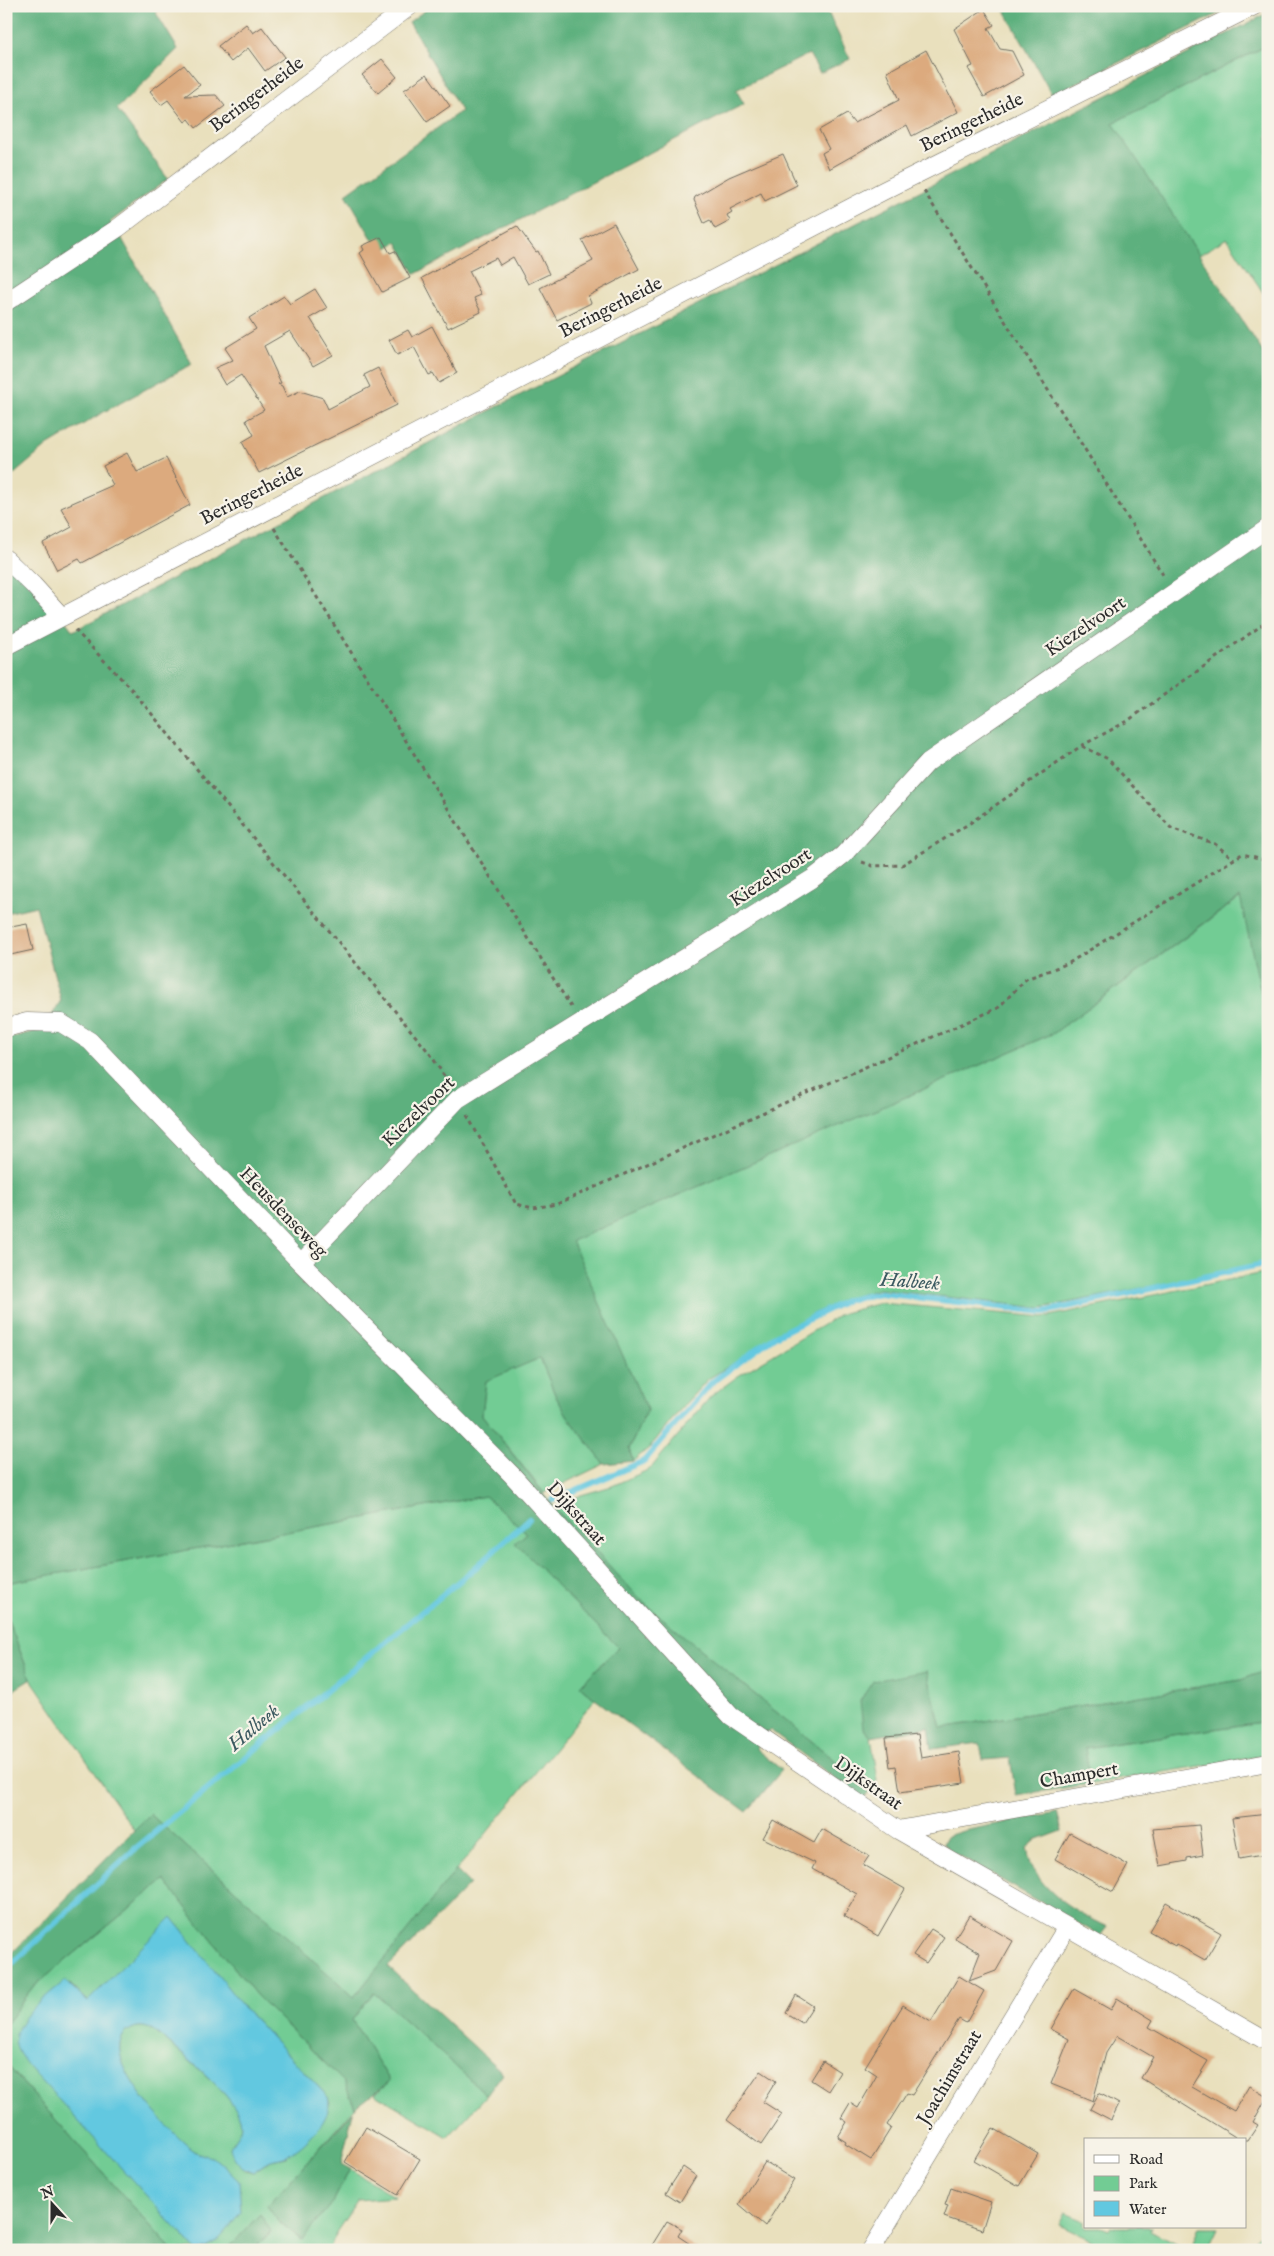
<svg xmlns="http://www.w3.org/2000/svg" width="1274" height="2256" viewBox="0 0 1274 2256" font-family="'IM FELL English',serif">
	<rect width="100%" height="100%" fill="#f7f3e8"/>
	<filter id="ink" filterUnits="userSpaceOnUse"><feTurbulence type="fractalNoise" baseFrequency=".02" numOctaves="2"/><feDisplacementMap in="SourceGraphic" scale="10" xChannelSelector="R" yChannelSelector="G"/><feConvolveMatrix kernelMatrix="1 2 1 2 8 2 1 2 1" color-interpolation-filters="sRGB"/></filter>
	<filter id="wash" filterUnits="userSpaceOnUse"><feTurbulence type="fractalNoise" baseFrequency=".0096" numOctaves="4" result="noise"/><feDisplacementMap in="SourceGraphic" scale="20" xChannelSelector="R" yChannelSelector="G"/><feGaussianBlur stdDeviation="1.12" result="paint"/><feColorMatrix in="noise" values="0 0 0 0 0 0 0 0 0 0 0 0 0 0 0 0 0 1.4 0 .05"/><feComposite in="paint" operator="in"/></filter>
	<g filter="url(#wash)">
		<rect width="100%" height="100%" fill="#e9e0bd"/>
		<path fill="#72cc94" stroke="#4e7c60" d="M1268,45V300L1227,238L1199,255L1112,123Z
			M1241,897L1268,1024V1263L1041,1308L879,1289L845,1299L813,1314L708,1379L685,1404L650,1447L633,1461L629,1449L647,1410L571,1241L1054,1033Z
			M1268,1272V1670L1241,1680L941,1728L927,1671L863,1728L871,1737L878,1780L872,1788L854,1776L645,1604L555,1508L581,1495L612,1486L650,1469L711,1396L738,1376L843,1313L880,1303L1044,1317Z
			M540,1358L556,1397L569,1418L604,1464L544,1493L482,1415L486,1380Z
			M485,1496L527,1533L516,1543L618,1647L580,1686L595,1699L354,1997L150,1814L134,1830L31,1679L6,1615V1583Z
			M1268,1721V1755L1091,1784L1084,1748Z
			M164,1880L257,1996L344,2082L355,2108L268,2206L278,2221L302,2240L334,2200L350,2169L396,2197L358,2200L335,2234L330,2250H253L271,2232L260,2214L227,2250H205L218,2240L217,2161C211,2157 203,2156 196,2152C173,2139 94,2054 128,2031C137,2025 144,2026 153,2030C174,2049 238,2096 241,2122C242,2131 237,2136 232,2143L245,2170L253,2172L271,2160L286,2157L330,2103L328,2097L244,2008L151,1938L88,2001L70,1984L124,2169L196,2250H172L6,2064V2025L31,1989Z
			M374,1992L487,2095L448,2137L375,2094L390,2081L352,2020Z
			M1065,2213L1085,2221V2227H1101L1109,2230L1111,2227H1152L1150,2230L1189,2250H1112L1059,2225Z
			M1199,2227H1218L1208,2248L1209,2250H1190Z
			M1267,2228L1268,2250H1244L1266,2228Z"/>
		<path fill="#5db07e" stroke="#446e54" d="M6,6H159L156,13L178,49L117,109L168,179L110,222L121,237L192,364L102,413L47,446L6,481Z
			M431,6H825L850,59L820,73L809,54L736,90L744,104L415,274L397,242L380,252L346,194L461,111L409,22Z
			M1002,6H1234L1052,95Z
			M1268,13V45L1113,123L1268,360V1024L1240,897L1054,1033L572,1241L647,1410L629,1449L633,1461L604,1464L569,1418L556,1397L540,1358L486,1381L482,1415L555,1508L645,1604L854,1776L872,1788L864,1800L770,1730L756,1749L782,1770L747,1812L595,1699L580,1686L618,1647L515,1543L527,1533L485,1496L6,1583V1039L44,1029L61,1000L36,906L6,913V544L73,631L487,412Z
			M6,1615L31,1679L6,1695Z
			M1268,1670V1721L1085,1748L1091,1784L1016,1795L1010,1758L983,1760L980,1743L932,1749L929,1727L871,1737L863,1728L860,1701L873,1681L927,1671L941,1728L1241,1680Z
			M1057,1812L1062,1831L1035,1841L1027,1848C1033,1889 1074,1911 1108,1927L1101,1936L952,1852L943,1843L947,1836L963,1831Z
			M150,1814L354,1997L456,1870L470,1884L388,1967L503,2073L487,2095L374,1992L352,2020L390,2081L355,2108L344,2082L257,1996L164,1880L31,1989L6,2025V1959Z
			M6,2064L172,2250H6Z
			M353,2112L341,2164L350,2169L334,2200L302,2240L278,2221L267,2206Z
			M260,2214L271,2231L253,2250H227Z"/>
		<path fill="#62c8e0" stroke="#467a86" d="M172,1917L244,2008L328,2097C335,2117 305,2146 288,2155C282,2159 275,2158 269,2161C264,2164 258,2169 253,2172C241,2168 234,2160 230,2148C233,2139 241,2134 241,2124C240,2097 174,2048 153,2030C144,2026 137,2025 128,2031C94,2054 174,2138 196,2152C201,2155 208,2155 214,2158C223,2164 231,2174 239,2181L241,2212C229,2227 216,2250 196,2250L28,2066C24,2060 17,2052 16,2045C10,2022 49,1994 65,1981L88,2001Z"/>
		<g fill="none" stroke-linecap="round" stroke-linejoin="round">
			<path stroke="#62c8e0" stroke-width="6" d="M553,1500L644,1461L712,1382L775,1336L847,1300L880,1293L1044,1312L1268,1263
				M6,1969L136,1848L475,1568L529,1519"/>
		</g>
		<g id="blocks">
			<path fill="#dcaa7e" d="M984,9L994,25L988,28L1000,49L1012,51L1024,75L984,97L968,68L973,66L954,29Z
				M246,24L253,33L262,27L285,57L265,71L248,48L231,62L218,46Z
				M926,50L958,112L912,136L907,125L829,169L822,153L829,149L819,130L847,114L854,123L899,100L887,72Z
				M382,59L397,77L378,93L362,75Z
				M184,65L200,85L185,96L216,95L225,106L196,128L189,119L185,122L168,100L161,105L150,91Z
				M427,74L450,106L427,122L404,90Z
				M783,154L797,185L765,201L761,193L730,209L732,212L727,215L730,221L715,229L710,220L704,223L694,200L695,197L729,177Z
				M614,223L639,269L588,296L591,303L557,320L540,288L593,261L582,240Z
				M517,226L536,252L538,251L549,274L528,284L513,257L500,265L496,258L469,271L481,295L474,298L481,312L448,328L422,278Z
				M381,237L390,253L395,251L410,278L382,292L360,253L364,250L362,246Z
				M315,289L327,308L310,318L333,355L313,366L290,331L264,346L281,383L278,384L282,386L287,397L300,391L323,398L328,409L370,387L364,375L378,368L397,405L259,473L242,442L254,435L246,420L264,410L241,375L225,385L215,368L233,360L225,348L256,329L249,318L284,296L290,304Z
				M432,326L457,373L439,383L433,373L429,375L414,347L397,355L389,340L408,330L412,337Z
				M127,453L137,472L166,458L190,505L82,563L79,559L57,570L43,543L72,527L61,508L113,485L103,466Z
				M27,924L33,950L6,956V928Z
				M917,1735L921,1758L959,1752L964,1783L900,1792L896,1766L890,1767L886,1738Z
				M1268,1814V1854L1239,1859L1232,1818Z
				M773,1820L814,1843L822,1829L869,1856L863,1865L905,1889L878,1936L844,1916L857,1894L812,1869L815,1863L763,1838Z
				M1199,1825L1203,1855L1187,1858V1861L1160,1866L1153,1829Z
				M1070,1833L1128,1865L1113,1892L1055,1859Z
				M1166,1902L1221,1933L1205,1960L1176,1944L1175,1946L1149,1931Z
				M969,1915L1013,1941L996,1971L969,1981L980,1953L955,1938Z
				M931,1929L944,1937L926,1963L913,1955Z
				M959,1976L984,1991L966,2023L959,2019L912,2095L907,2093L887,2125L891,2128L871,2160L845,2144L846,2142L838,2137L847,2122L841,2118L850,2103L858,2108L877,2075L865,2067L903,2005L931,2022Z
				M1074,1989L1111,2010L1117,1998L1153,2020L1149,2027L1208,2061L1192,2087L1218,2102L1234,2111L1249,2086L1267,2097L1253,2122L1258,2125L1248,2140H1240L1141,2078L1153,2057L1117,2036L1106,2053L1093,2101L1051,2084L1069,2039L1051,2029Z
				M796,1995L813,2006L802,2023L786,2013Z
				M823,2061L840,2072L828,2091L811,2080Z
				M761,2071L776,2081L763,2102L782,2114L761,2145L727,2120Z
				M1099,2093L1119,2104L1111,2120L1090,2109Z
				M366,2127L420,2159L398,2195L345,2162Z
				M993,2128L1038,2154L1019,2186L974,2160Z
				M765,2162L794,2180L765,2226L739,2204Z
				M683,2167L696,2176L680,2202L666,2193Z
				M951,2188L991,2202L982,2230L944,2217L948,2206L945,2205Z
				M667,2221L682,2229L678,2236L699,2250H649Z"/>
		</g>
	</g>
	<g filter="url(#ink)">
		<use href="#blocks" fill-opacity="0" stroke="#6e6a5e" stroke-width="1"/>
		<g fill="none" stroke-linecap="round" stroke-linejoin="round">
			<g stroke="#6e6a5e" stroke-width="19">
				<path id="minor" d="M6,302L118,228L410,6
					M6,559L33,585L62,617
					M6,646L883,191L1254,6
					M6,1028L27,1022L61,1023L90,1041L301,1263L512,1475L731,1716L898,1830L1268,2042
					M301,1263L458,1099L812,879L843,855L928,762L1268,528
					M898,1830L1268,1763
					M871,2250L1067,1927"/>
			</g>
			<path stroke="#6e6a5e" stroke-width="3" stroke-dasharray="4 4" stroke-linecap="butt" d="M924,191L1165,578
				M274,528L571,1007
				M75,630L133,691L431,1055L449,1084
				M1082,746L1108,759L1171,828L1215,844L1234,859
				M862,862L873,866L902,865L970,823L1081,746L1126,722L1262,625L1268,624
				M467,1115L516,1204L533,1208L557,1204L998,1008L1026,979L1069,963L1242,854L1268,860"/>
			<use href="#minor" stroke="#fff" stroke-width="18"/>
		</g>
	</g>
	<g text-anchor="middle" dominant-baseline="central" stroke-width="4.5" stroke-linejoin="round" paint-order="stroke">
		<g font-size="19" fill="#2b2b2b" stroke="#f7f3e8">
			<text transform="translate(257 95) rotate(-37)">Beringerheide</text>
			<text transform="translate(972 123) rotate(-26)">Beringerheide</text>
			<text transform="translate(611 308) rotate(-27)">Beringerheide</text>
			<text transform="translate(252 495) rotate(-27)">Beringerheide</text>
			<text transform="translate(1086 627) rotate(-34)">Kiezelvoort</text>
			<text transform="translate(771 878) rotate(-33)">Kiezelvoort</text>
			<text transform="translate(419 1112) rotate(-44)">Kiezelvoort</text>
			<text transform="translate(283 1213) rotate(46)">Heusdenseweg</text>
			<text transform="translate(576 1514) rotate(48)">Dijkstraat</text>
			<text transform="translate(1079 1776) rotate(-10)">Champert</text>
			<text transform="translate(868 1784) rotate(35)">Dijkstraat</text>
			<text transform="translate(950 2078) rotate(-59)">Joachimstraat</text>
		</g>
		<g font-size="20" font-style="italic" fill="#3c5a61" stroke="#f7f3e8">
			<text transform="translate(910 1282) rotate(4)">Halbeek</text>
			<text transform="translate(254 1728) rotate(-40)">Halbeek</text>
		</g>
	</g>
	<rect width="1274" height="2256" fill="none" stroke="#f7f3e8" stroke-width="25"/>
	<rect x="1084" y="2138" width="162" height="90" fill="#f7f3e8" stroke="#a5a39c"/>
	<rect x="1094" y="2155" width="25" height="8" fill="#ffffff" stroke="#a5a39c"/>
	<text x="1129" y="2164" font-size="15" fill="#2b2b2b">Road</text>
	<rect x="1094" y="2176" width="25" height="15" fill="#72cc94" stroke="#a5a39c"/>
	<text x="1129" y="2188" font-size="15" fill="#2b2b2b">Park</text>
	<rect x="1094" y="2201" width="25" height="15" fill="#62c8e0" stroke="#a5a39c"/>
	<text x="1129" y="2214" font-size="15" fill="#2b2b2b">Water</text>
	<g transform="translate(52 2204) rotate(339)" stroke="#f7f3e8" stroke-width="4" paint-order="stroke">
	<path d="M0-4L9 19L0 12L-9 19Z" fill="#2b2b2b"/>
	<text y="-8" font-size="14" font-weight="bold" text-anchor="middle" fill="#2b2b2b">N</text>
	</g>
</svg>
